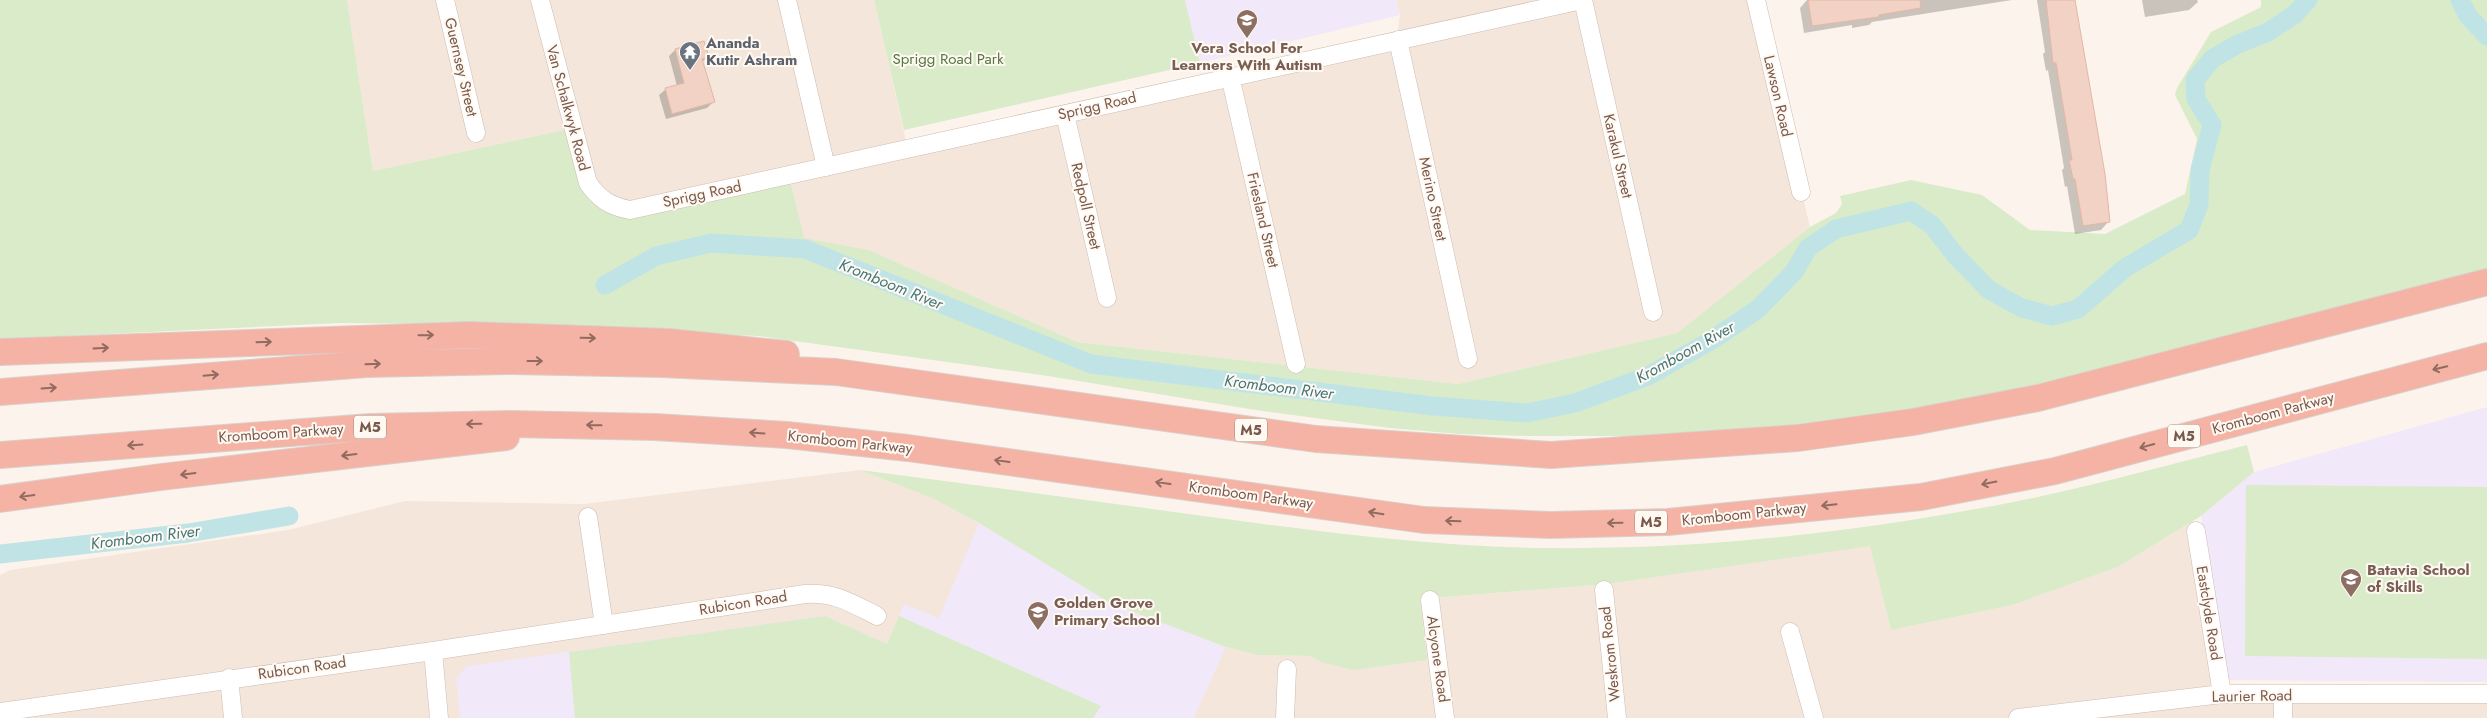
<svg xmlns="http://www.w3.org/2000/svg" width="2487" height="718" viewBox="0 0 2487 718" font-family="Jost,sans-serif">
	<rect width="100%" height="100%" fill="#fcf4ec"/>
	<path fill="#f4e6da" d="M347,0H874L908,150L1397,40L1400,15L1396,0H1756L1810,227L1677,333L1458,384L1077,342L869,250L630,210L599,198L573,128L373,171Z
		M860,470L932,498L979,523L1110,603L1226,647L1257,655L1309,656L1321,662L1420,599L1607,584L1870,545L1891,630L2013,605L2118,567L2193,521L2222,694H2487V718H0V575L10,570L288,530L405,501L584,504Z"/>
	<path fill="#f1e8f9" d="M1185,0H1396L1400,15L1200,63Z
		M2487,407V682L2228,680L2201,516L2254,472Z
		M979,523L1110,603L1226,647L1194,718H460L456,678L467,666L825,616L887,644L904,604L939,618Z"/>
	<path fill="#daebc9" d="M0,0H347L373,171L573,128L588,183L613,207L789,176L804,238L869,250L1077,342L1458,384L1677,333L1810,227L1836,213L1842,204L1840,196L1911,180L1982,195L2030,230L2105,234L2185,194L2197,139L2175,95L2177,88L2211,32L2261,7V0H2487V269L2025,387L1902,411L1779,427L1655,436H1526L1459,434L1390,428L1262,411L1048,376L758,336L535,325L340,323L0,339Z
		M874,0H1185L1200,63L904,130Z
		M2247,445L2254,472L2201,516L2118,567L2013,605L1891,630L1870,546L1607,584L1420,599L1427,660L1353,670L1321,662L1309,656L1257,655L1226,647L1110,603L979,523L932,498L860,470C975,485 1089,500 1203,516C1316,531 1430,547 1546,548C1708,550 1869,531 2028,499C2101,484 2174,463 2247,445Z
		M2246,485L2487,487V659L2245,656Z
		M825,616L887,644L899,616L1101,706L1093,718H575L569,652Z"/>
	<path fill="#0003" d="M1807,0H2012L1872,22L1869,25L1852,28V25L1804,33L1800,8Z
		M2037,0H2074L2109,221L2101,230L2075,234L2067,186L2065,187L2062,170L2064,168L2048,70L2046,71L2043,54L2045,52Z
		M2142,0H2197L2198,2L2189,10L2145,17Z
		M675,50L707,57L702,62L713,102L707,108L666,119L659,95L666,89L677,86L669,56Z"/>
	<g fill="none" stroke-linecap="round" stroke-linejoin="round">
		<path stroke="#c0e4e6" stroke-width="19" d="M2460,0L2468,16L2487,36
			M605,285L656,256L711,243L805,249L1091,364L1433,406L1527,413L1575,403L1648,376L1712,340L1758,309L1794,272L1808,248L1836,229L1911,211L1932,225L1956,256L1989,290L2022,308L2052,316L2078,309L2125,268L2189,230L2199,205L2200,170L2212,125L2196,99L2195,80L2212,59L2236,45L2268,32L2294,15L2308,0
			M0,554L188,533L289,516"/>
	</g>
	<path fill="#f1d2c4" stroke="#e4b7a4" d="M1808,0H1920L1921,8L1879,15V17L1812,26Z
		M2046,0H2075L2105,174L2110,222L2083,226L2075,179H2073L2069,160H2072L2056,63H2053Z
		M704,41L709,57L702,59L715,102L672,114L665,88L684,83L675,49Z"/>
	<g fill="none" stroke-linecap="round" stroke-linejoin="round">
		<g stroke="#cfbbb0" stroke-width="19">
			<path id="minor" d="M445,0L476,133
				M540,0L588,183C600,200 610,206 630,210L1582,0
				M787,0L826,167
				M1583,0L1653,312
				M1756,0L1801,192
				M1398,40L1468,359
				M1230,76L1296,364
				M1065,114L1107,298
				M588,517L604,625
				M2196,531L2222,694
				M1604,590L1617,718
				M1430,600L1445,718
				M1790,632L1814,718
				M433,651L439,718
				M229,678L233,718
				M2283,695V718
				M0,712L433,651L805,594C835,592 851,603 877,616
				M1285,718L1287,669
				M2018,718L2222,694H2487"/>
		</g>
		<g stroke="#d9d1cd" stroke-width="28">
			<path id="highway" d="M0,352L470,335L669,342L786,354
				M0,392L367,364L511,361L661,364L836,372L1316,439L1551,455L1798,438L1913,422L2038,398L2487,282
				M0,455L370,427L510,424L655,427L787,435L908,448L1424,520L1550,525L1668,522L1921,497L2055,471L2487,356
				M0,499L161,477L506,437"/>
		</g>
		<use href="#minor" stroke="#fff" stroke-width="18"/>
		<use href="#highway" stroke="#f4b3a5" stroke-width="26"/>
	</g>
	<defs><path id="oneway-shaft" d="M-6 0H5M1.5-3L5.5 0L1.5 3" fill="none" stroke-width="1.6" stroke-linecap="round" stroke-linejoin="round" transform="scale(1.25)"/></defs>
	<g stroke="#916b5f">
		<use href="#oneway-shaft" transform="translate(426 335) rotate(-1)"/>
		<use href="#oneway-shaft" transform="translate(588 338) rotate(1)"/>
		<use href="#oneway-shaft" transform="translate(264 342) rotate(-2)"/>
		<use href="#oneway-shaft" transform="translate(101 348) rotate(-3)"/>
		<use href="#oneway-shaft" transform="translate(535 361)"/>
		<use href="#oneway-shaft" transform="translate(373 364) rotate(-2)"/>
		<use href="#oneway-shaft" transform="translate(2440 368) rotate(166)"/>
		<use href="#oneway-shaft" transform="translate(211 375) rotate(-5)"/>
		<use href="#oneway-shaft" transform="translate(49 388) rotate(-4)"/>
		<use href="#oneway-shaft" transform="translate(474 424) rotate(179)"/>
		<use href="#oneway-shaft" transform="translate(594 425) rotate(-179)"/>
		<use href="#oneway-shaft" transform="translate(757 433) rotate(-176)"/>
		<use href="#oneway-shaft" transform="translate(135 445) rotate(176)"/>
		<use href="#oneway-shaft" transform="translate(2147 446) rotate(165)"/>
		<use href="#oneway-shaft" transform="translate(349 455) rotate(173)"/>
		<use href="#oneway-shaft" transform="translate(1002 461) rotate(-172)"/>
		<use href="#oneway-shaft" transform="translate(188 474) rotate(173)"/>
		<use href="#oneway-shaft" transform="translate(1163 483) rotate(-172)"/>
		<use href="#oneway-shaft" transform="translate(1989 483) rotate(169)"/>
		<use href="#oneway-shaft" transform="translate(27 496) rotate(172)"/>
		<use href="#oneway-shaft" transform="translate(1829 505) rotate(174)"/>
		<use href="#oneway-shaft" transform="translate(1376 513) rotate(-171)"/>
		<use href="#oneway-shaft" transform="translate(1453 521) rotate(-178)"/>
		<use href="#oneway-shaft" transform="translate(1615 523) rotate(179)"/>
	</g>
	<defs>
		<g id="school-pin" transform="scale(1.125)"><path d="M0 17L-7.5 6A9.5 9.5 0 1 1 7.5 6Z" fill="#8d6e63" stroke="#fff9f2"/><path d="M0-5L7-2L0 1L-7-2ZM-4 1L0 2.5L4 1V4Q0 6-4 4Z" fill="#fff"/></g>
		<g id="temple-pin" transform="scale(1.125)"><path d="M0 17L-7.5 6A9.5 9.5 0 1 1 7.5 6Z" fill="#6b7280" stroke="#fff9f2"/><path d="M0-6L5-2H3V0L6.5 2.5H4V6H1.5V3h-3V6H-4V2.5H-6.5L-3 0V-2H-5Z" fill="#fff"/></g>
	</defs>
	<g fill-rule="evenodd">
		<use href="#school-pin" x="1247" y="20"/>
		<use href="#temple-pin" x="690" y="52"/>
		<use href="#school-pin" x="2351" y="579"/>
		<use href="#school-pin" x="1038" y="612"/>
	</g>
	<g text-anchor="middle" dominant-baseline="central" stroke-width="4" stroke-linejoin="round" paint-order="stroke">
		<g fill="#fff9f2" stroke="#a0897f" stroke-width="1">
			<rect x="354" y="415.5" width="32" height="23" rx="4"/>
			<rect x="1235" y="418.5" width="32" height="23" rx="4"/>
			<rect x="2168" y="424.5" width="32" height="23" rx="4"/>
			<rect x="1635" y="510.5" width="32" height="23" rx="4"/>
		</g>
		<g font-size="14" font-weight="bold" fill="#78594e">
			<text x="370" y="427">M5</text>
			<text x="1251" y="430">M5</text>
			<text x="2184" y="436">M5</text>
			<text x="1651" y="522">M5</text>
		</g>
		<g font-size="15" font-weight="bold" fill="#5b616d" stroke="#fff9f2" text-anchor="start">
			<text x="706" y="43">Ananda<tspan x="706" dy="17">Kutir Ashram</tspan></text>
		</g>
		<g font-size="15" font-weight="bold" fill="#785e54" stroke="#fff9f2" text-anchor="start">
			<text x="1247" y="48" text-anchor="middle">Vera School For<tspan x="1247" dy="17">Learners With Autism</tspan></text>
			<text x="2367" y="570">Batavia School<tspan x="2367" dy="17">of Skills</tspan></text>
			<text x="1054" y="603">Golden Grove<tspan x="1054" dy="17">Primary School</tspan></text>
		</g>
		<g font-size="15" fill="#577743" stroke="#fff9f2">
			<text x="948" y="59">Sprigg Road Park</text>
		</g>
		<g font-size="15" fill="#78594e" stroke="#fff9f2">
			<text transform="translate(461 67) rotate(77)">Guernsey Street</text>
			<text transform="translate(1778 96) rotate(77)">Lawson Road</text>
			<text transform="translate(1097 106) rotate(-13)">Sprigg Road</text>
			<text transform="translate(568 108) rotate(75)">Van Schalkwyk Road</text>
			<text transform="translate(1618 156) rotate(77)">Karakul Street</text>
			<text transform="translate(702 194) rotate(-12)">Sprigg Road</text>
			<text transform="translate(1433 199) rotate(78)">Merino Street</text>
			<text transform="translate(1086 206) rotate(77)">Redpoll Street</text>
			<text transform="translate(1263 220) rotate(77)">Friesland Street</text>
			<text transform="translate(2273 413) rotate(-15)">Kromboom Parkway</text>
			<text transform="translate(281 433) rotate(-4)">Kromboom Parkway</text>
			<text transform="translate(850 442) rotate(6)">Kromboom Parkway</text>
			<text transform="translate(1251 495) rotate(8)">Kromboom Parkway</text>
			<text transform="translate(1744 514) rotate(-6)">Kromboom Parkway</text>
			<text transform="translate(743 603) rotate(-9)">Rubicon Road</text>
			<text transform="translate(2209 613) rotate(81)">Eastclyde Road</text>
			<text transform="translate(1610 654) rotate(-96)">Weskrom Road</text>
			<text transform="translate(1438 659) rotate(82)">Alcyone Road</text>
			<text transform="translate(302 668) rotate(-8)">Rubicon Road</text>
			<text transform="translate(2252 696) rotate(-1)">Laurier Road</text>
		</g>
		<g font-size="16" font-style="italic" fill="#41777c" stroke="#fff9f2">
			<text transform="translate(891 284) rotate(22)">Kromboom River</text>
			<text transform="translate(1685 352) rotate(-29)">Kromboom River</text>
			<text transform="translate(1279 387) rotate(7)">Kromboom River</text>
			<text transform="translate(145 537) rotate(-7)">Kromboom River</text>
		</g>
	</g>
</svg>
